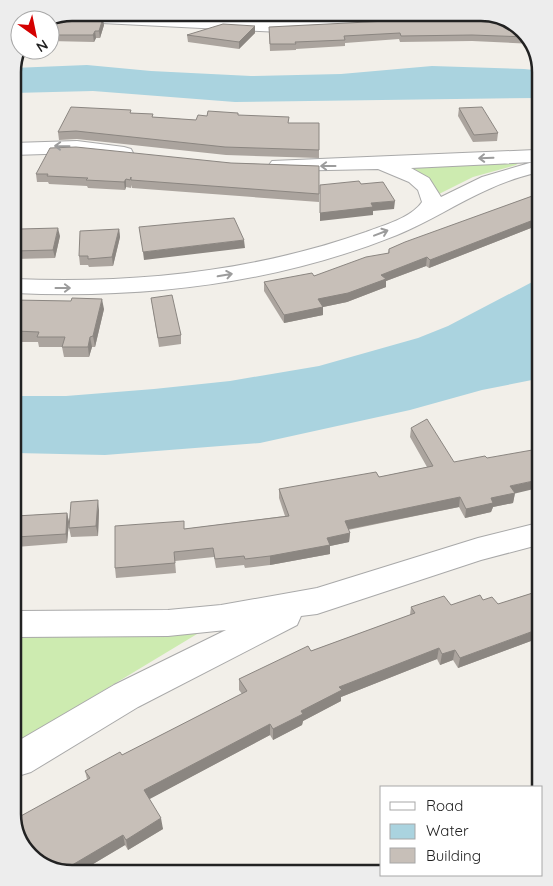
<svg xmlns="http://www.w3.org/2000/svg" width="553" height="886" viewBox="0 0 553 886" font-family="Quicksand,sans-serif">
	<rect width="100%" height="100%" fill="#f2efe9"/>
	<path fill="#cdebb0" d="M518,163L516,165L473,177L439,194L407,167Z
		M202,631L18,742L17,632Z"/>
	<path fill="#aad3df" d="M87,65L151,71L251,76L341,74L432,66L524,69L534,70L535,98L235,102L93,91L13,93V68Z
		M536,280L537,379L482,390L410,410L260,443L105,455L16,453L15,396H66L154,389L230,381L319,366L418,338L448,326Z"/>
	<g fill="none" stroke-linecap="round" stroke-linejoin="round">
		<g stroke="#a9a9a9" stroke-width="2">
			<path id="street" d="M72,13L281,22L425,15L498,17L516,25L425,23L281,32L62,21L56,19Z
				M77,141L124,147L131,149L133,153L131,157L124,159L77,153L13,155V143Z
				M535,150V173C519,177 504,182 489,189C457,203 429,222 397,235C275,284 145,299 14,293V279C135,284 252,272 366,232C384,225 411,218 422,202L418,190L409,182L378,169L279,171L272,169L269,165L272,161ZM533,162L482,177L441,197L429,178L411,168Z
				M538,523V545L481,560L317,614L301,616L297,625L138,707L31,772L18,776V741L114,685L226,630L168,636L17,637V611L168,610L221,605L317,588L478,538Z"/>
		</g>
		<use href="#street" fill="#fff" fill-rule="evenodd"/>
	</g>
	<path fill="#aba49e" d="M262,13H485L492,15L425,13L281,20L262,19Z
		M50,22L104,25L100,38H96L94,42L50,41Z
		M514,23L533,44L472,41L400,42L399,39L345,43V46L296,49V50L270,51L269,33Z
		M255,26V33L239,49L188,42L187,35Z
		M459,108L498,133L497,141L473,142L458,116Z
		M533,109H535V123L532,116Z
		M131,113L153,117L196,120L207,116L238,113V115L288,123H319V158L226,155L77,139L59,140L58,132Z
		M231,163L319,166V202L132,188L131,185V188L126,187L125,190L88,188L87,186L49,184L48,182H37L36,174Z
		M535,195L536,226L429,268L426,266L386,281V287L347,302L323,307V315L284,323L264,291V282L314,276L388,253L389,249Z
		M119,229L120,237L113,266L89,267L88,265H80L79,256Z
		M60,236L55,258L15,259L14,249Z
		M151,298L181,335V344L159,347Z
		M14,300L104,309L95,347H92L89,357H64L62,347H39L38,342H15Z
		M411,428L454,462L515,493L513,503L493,507L491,512L465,518L459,507L348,530L350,533L349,542L330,546V554L270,565L245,568L244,565L216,568L214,557L175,561L176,573L116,578L115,568L184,529L285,516L279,498V489L379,477L427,467L410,437Z
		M99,510L98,536L71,537L69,528Z
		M67,513L69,522L67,543L16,547V516Z
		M539,591V638L458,668L453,660L440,665L437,659L341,697V701L303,721L302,725L273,740L270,735L149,799L163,829L128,850L125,845L78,873H69L87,779L85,771L122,755L242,694L239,690V679L311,651L410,615L411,607L451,605L483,600L498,604Z"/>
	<path fill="#8b8681" d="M103,18L104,25L100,38L99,31Z
		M255,26V33L239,49V42Z
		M95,31L96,38L94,42L93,35Z
		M126,179V187L125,190L124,182Z
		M395,201L394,209L373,211V215L320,221V213L371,203Z
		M536,219V226L429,268L430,260Z
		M58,228L60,236L55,258L53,250Z
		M119,229L120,237L113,266L112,257Z
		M244,240L245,248L144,260L143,252Z
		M427,257L426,266L386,281V287L347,302L323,307V315L284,323V315L318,299Z
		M102,299L104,309L95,347L93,336Z
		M90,337L92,347L89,357L88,347Z
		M538,480V488L513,494L515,493L513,503L493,507L491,512L465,518L466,509L491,498L510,486Z
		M460,497L459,507L344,530L345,521Z
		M98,500L99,510L98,536L96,526Z
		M67,513L69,522L67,543L66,534Z
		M350,533L349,542L330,546V554L270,565V556L327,538Z
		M539,629V638L458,668L460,658Z
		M439,648L437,659L341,697V701L303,721L302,725L273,740V729L339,687Z
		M455,650L453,660L440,665L442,654Z
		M270,724V735L146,801L144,790Z
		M161,818L163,829L128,850L126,840Z
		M123,835L125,845L78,873H69L62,871Z"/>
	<path fill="#c7bfb8" stroke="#8b8681" d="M262,13H307L281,14Z
		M63,16L103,18L99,31H95L93,35H50V22Z
		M426,19L507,20L514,23L527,37L472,35L401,36L400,33L344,36L345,40L295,42L296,44H270L269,27Z
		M223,24L255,26L239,42L187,35Z
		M71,107L131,110L130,113L153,114L152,117L196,120L198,115L207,116L208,111L238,113V115L289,117L288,123H319V150L225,147L76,131L58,132Z
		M482,107L498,133L474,135L459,108Z
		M76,147L231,163L319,166V194L131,180V177L130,180L126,179L124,182L86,180L88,178L47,176L48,174H36L50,148Z
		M359,181L361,184L383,182L395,201L371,203L373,207L320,213V185Z
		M535,195L536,219L430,260L427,257L381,275L386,279L348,293L318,299L323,307L284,315L264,282L312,273L314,276L366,257L389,253V249L405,242Z
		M234,218L244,240L143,252L139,227Z
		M58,228L53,250L14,251L20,229Z
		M119,229L112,257L88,259V256H79L80,231Z
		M172,295L181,335L158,338L151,298Z
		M72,298L102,299L93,336L90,337L88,347H62L65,337H37L39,332L15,331L14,300L71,301Z
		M427,419L454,462L485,456L487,458L538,449V480L510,486L515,493L491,498L493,503L466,509L460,497L345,521L350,533L327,538L330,545L270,556L245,559L244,556L215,559L213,548L174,552L175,563L115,568V526L184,521V529L289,516L279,489L376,472L379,477L433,466L411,428Z
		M98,500L96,526L69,528L71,502Z
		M67,513L66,534L16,537V516Z
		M539,591V629L460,658L455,650L442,654L439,648L339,687L342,690L301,711L303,714L273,729L270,724L144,790L161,818L126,840L123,835L62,871L39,864L19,840V817L90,778L85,771L120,752L122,755L247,691L239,679L308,646L311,651L415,613L411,607L444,596L451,605L480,595L483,600L492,597L498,604Z"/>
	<defs><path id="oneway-shaft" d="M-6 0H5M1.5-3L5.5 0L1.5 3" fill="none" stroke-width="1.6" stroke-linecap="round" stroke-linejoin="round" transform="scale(1.25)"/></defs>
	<g stroke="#9c9c9c">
		<use href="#oneway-shaft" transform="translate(62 146) rotate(-179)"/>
		<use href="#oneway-shaft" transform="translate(486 158) rotate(178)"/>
		<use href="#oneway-shaft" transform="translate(328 166) rotate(180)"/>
		<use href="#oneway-shaft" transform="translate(381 233) rotate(-21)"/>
		<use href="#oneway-shaft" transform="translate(225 275) rotate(-10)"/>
		<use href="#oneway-shaft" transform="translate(63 288)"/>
	</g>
	<path d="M0 0H553V886H0ZM72 21H481A51 51 0 0 1 532 72V814A51 51 0 0 1 481 865H72A51 51 0 0 1 21 814V72A51 51 0 0 1 72 21Z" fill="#ededed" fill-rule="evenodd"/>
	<path fill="none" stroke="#222" stroke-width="2.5" d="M72 21H481A51 51 0 0 1 532 72V814A51 51 0 0 1 481 865H72A51 51 0 0 1 21 814V72A51 51 0 0 1 72 21Z"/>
	<rect x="380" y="786" width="162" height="90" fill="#ffffff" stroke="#a7a7a7"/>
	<rect x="390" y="802" width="25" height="8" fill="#ffffff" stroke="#a7a7a7"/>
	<text x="426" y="811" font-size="15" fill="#222222">Road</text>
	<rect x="390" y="824" width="25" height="15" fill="#aad3df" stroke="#a7a7a7"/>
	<text x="426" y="836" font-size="15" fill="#222222">Water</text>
	<rect x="390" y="848" width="25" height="15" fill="#c7bfb8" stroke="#a7a7a7"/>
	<text x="426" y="861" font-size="15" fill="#222222">Building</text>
	<g transform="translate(35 35) rotate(147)"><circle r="24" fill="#ffffff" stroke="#a7a7a7"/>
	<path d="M0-4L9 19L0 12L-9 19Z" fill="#d40000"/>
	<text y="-8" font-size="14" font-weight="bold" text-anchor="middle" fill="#222222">N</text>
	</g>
</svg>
